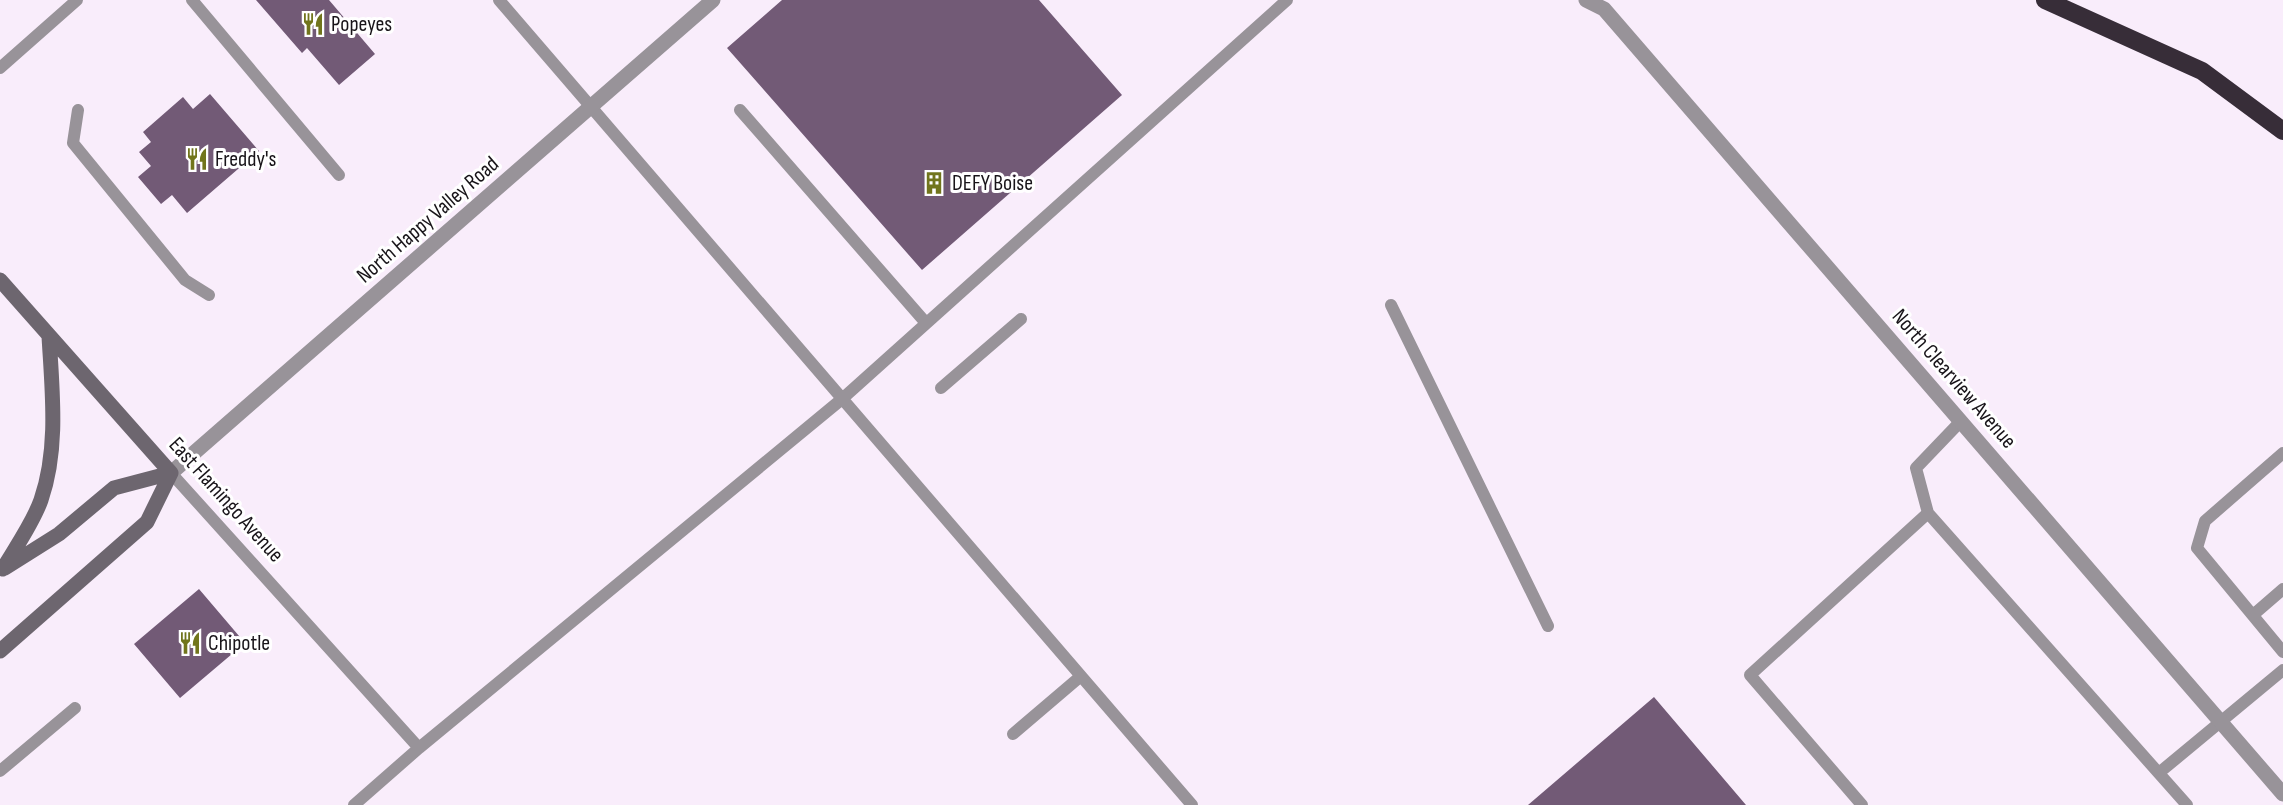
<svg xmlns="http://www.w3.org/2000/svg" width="2283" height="805" viewBox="0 0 2283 805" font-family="'Sofia Sans Condensed',sans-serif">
	<rect width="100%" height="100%" fill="#f9edfb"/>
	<path fill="#725a76" d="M256,0H329L375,54L339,85L307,48L302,53Z
		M782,0H1039L1122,95L922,270L727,48Z
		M210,94L259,151L187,213L172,195L161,204L138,177L151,166L139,152L151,142L143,132L183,97L193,109Z
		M199,589L245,643L180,698L134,644Z
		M1654,697L1746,805H1528Z"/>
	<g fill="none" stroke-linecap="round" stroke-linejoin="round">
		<path stroke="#989399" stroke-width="12" d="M192,0L339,175
			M499,0L1192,805
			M0,68L77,0
			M78,110L73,143L185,280L209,295
			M740,110L926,323
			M1391,305L1548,626
			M941,388L1021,319
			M2283,453L2205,521L2197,548L2283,652
			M171,473L419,748
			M1928,513L1916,468L1961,421
			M2253,615L2283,589
			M1013,734L1081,676
			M0,771L75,708
			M2160,772L2283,670
			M354,805L419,748L842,399L1287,0
			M1862,805L1750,675L1928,513L2187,805"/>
		<path stroke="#989399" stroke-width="15" d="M1586,0L1604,9L2283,794
			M171,473L713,0"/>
		<path stroke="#6d666f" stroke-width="15" d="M0,280L171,473
			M5,568L59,534L114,488L171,473
			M3,569C15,548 33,523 41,500C59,448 52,390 49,336
			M0,651L147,522L171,473"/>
		<path stroke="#372d38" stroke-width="18" d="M2045,0L2202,71L2283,131"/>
	</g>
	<defs>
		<g id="restaurant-bare" transform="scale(1.8)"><path d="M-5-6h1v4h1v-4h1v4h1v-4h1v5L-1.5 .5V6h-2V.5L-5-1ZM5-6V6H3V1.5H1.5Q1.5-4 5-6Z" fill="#71751c" stroke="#fff" stroke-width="2.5" paint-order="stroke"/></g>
		<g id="building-bare" transform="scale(1.8)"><path d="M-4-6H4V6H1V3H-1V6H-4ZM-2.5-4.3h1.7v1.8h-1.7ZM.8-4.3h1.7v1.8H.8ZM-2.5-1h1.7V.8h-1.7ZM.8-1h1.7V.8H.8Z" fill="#71751c" stroke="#fff" stroke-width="2.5" paint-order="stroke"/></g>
	</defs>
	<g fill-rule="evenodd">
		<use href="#restaurant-bare" x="313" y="24"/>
		<use href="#restaurant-bare" x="197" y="159"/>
		<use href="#building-bare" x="934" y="183"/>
		<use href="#restaurant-bare" x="190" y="643"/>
	</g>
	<g text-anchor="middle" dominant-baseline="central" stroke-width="6" stroke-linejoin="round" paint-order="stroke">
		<g font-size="22" fill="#181419" stroke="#fff" text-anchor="start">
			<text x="331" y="24">Popeyes</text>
			<text x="215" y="159">Freddy's</text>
			<text x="952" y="183">DEFY Boise</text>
			<text x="208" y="643">Chipotle</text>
		</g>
		<g font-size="22" fill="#181419" stroke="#fff">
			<text transform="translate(428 220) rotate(-41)">North Happy Valley Road</text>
			<text transform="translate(1954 379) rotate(49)">North Clearview Avenue</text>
			<text transform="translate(226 500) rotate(48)">East Flamingo Avenue</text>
		</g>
	</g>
</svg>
